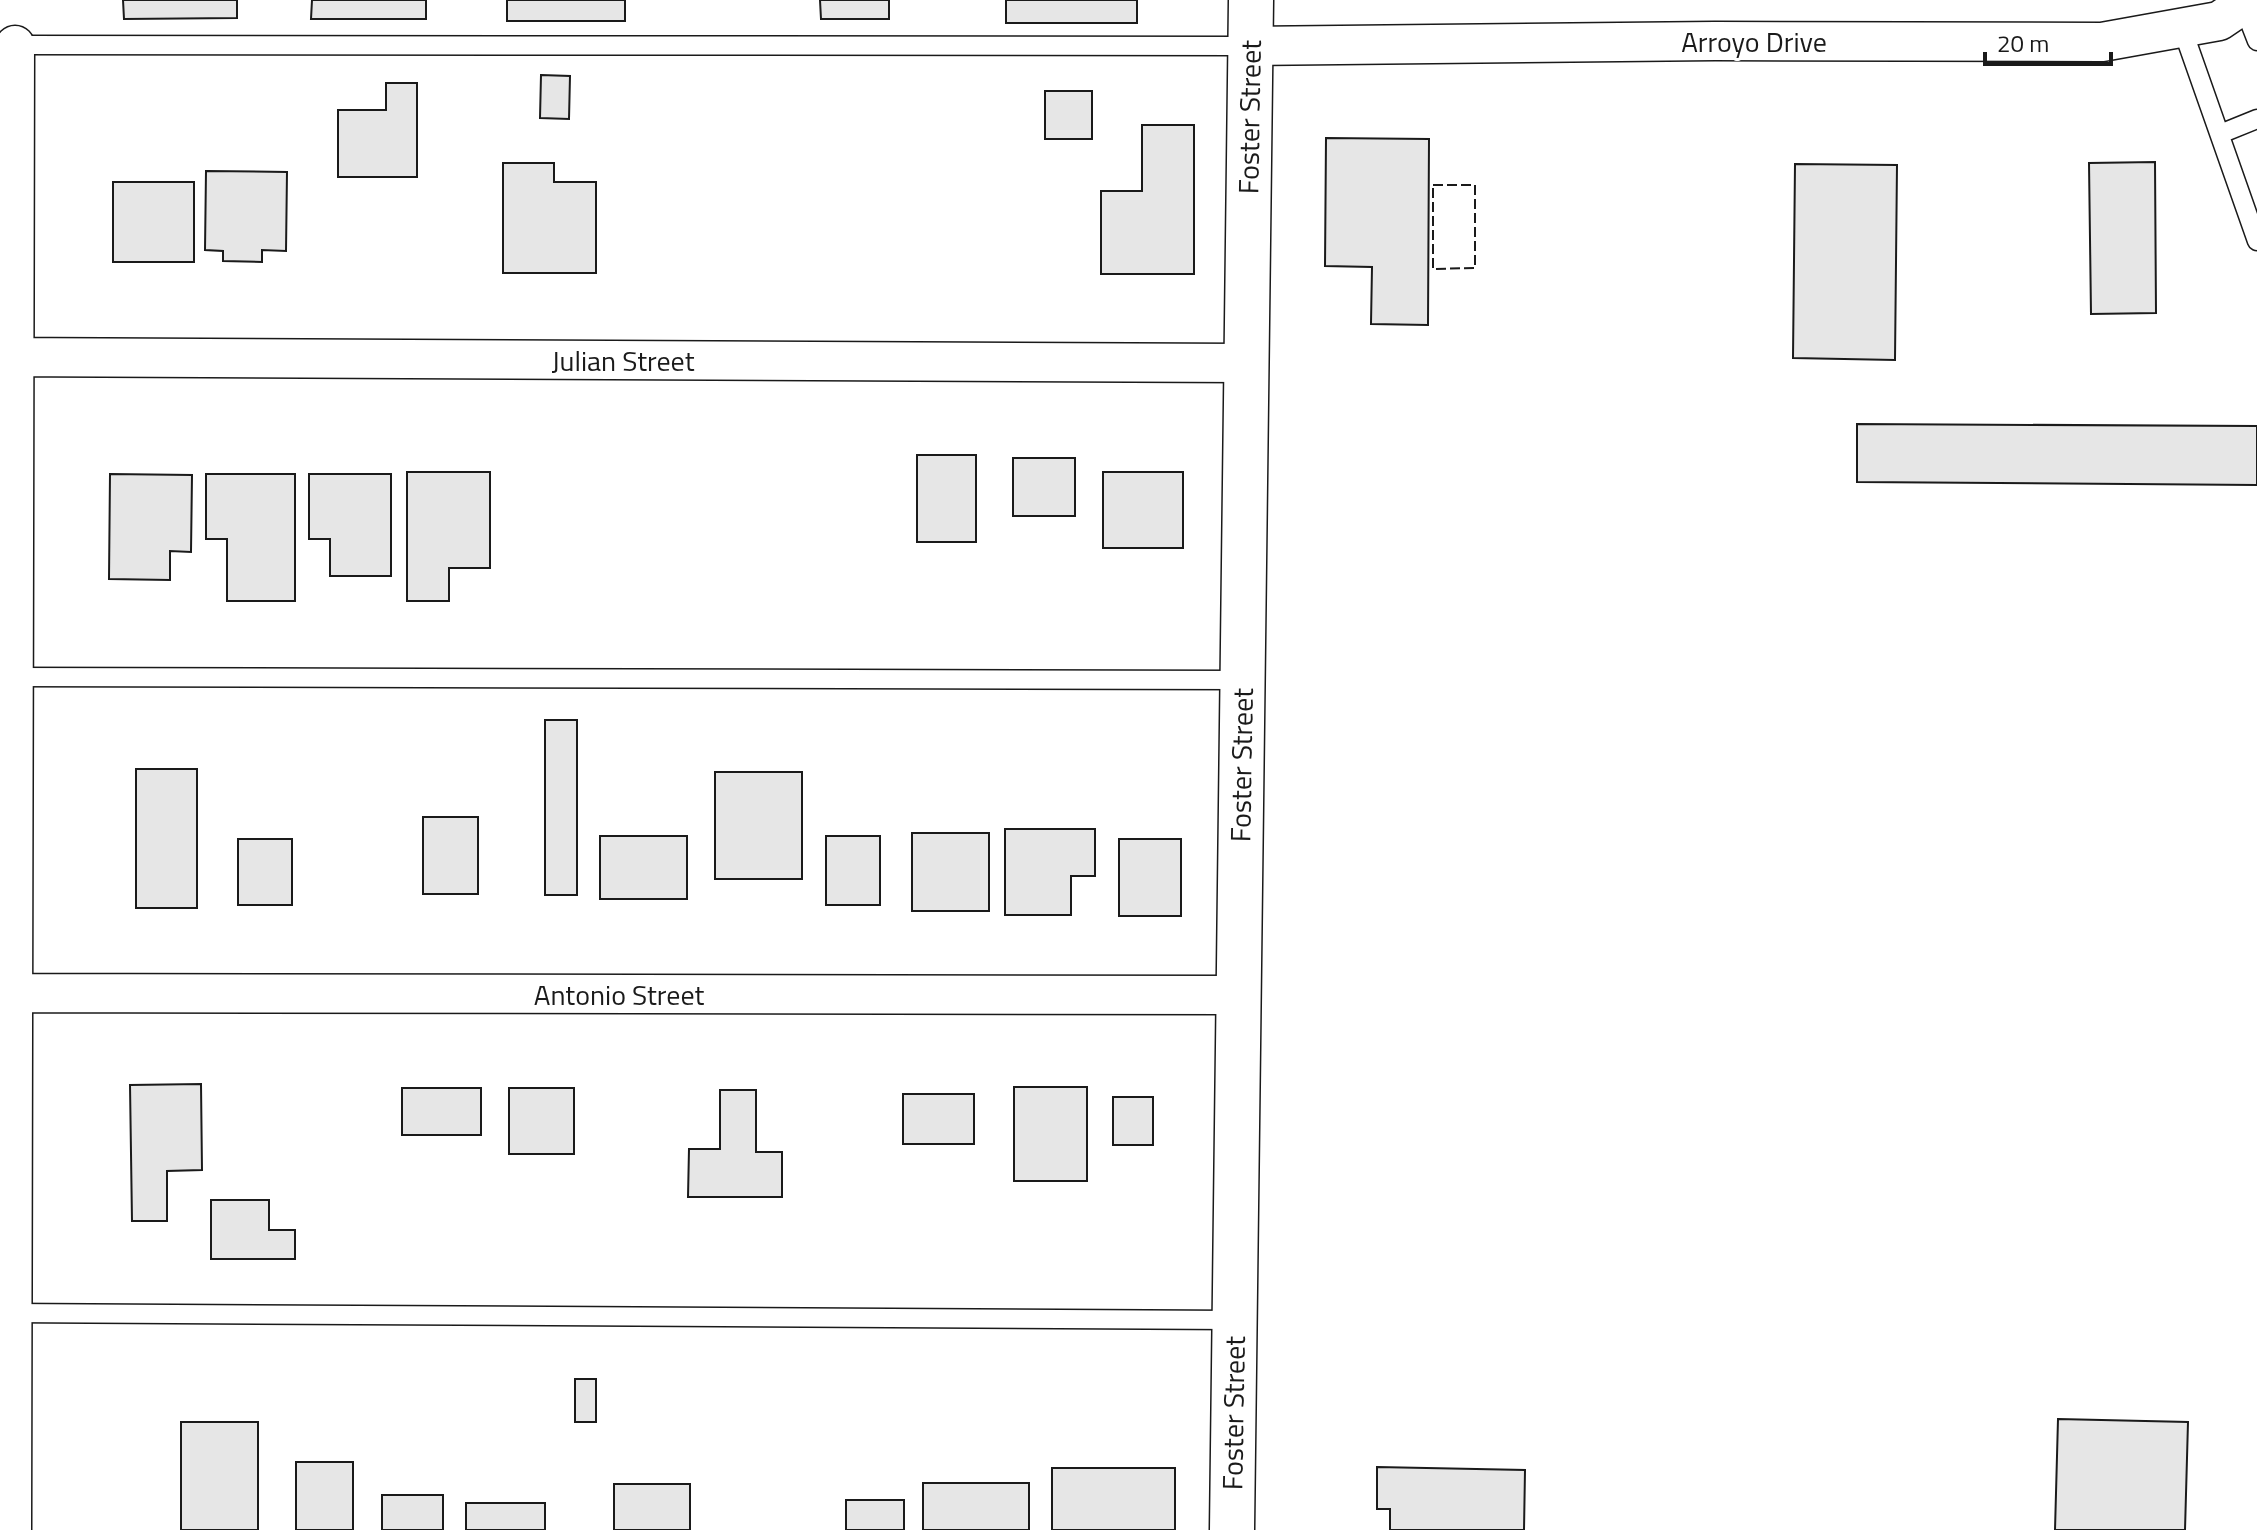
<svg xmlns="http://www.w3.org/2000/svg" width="2257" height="1530" viewBox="0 0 2257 1530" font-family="'Titillium Web',sans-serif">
	<rect width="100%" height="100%" fill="#fff"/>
	<path fill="#e6e6e6" stroke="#1a1a1a" stroke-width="2" d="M123,0H237V18L124,19Z
		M312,0H426V19H311Z
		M507,0H625V21H507Z
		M820,0H889V19H821Z
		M1006,0H1137V23H1006Z
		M541,75L570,76L569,119L540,118Z
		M386,83H417V177H338V110H386Z
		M1045,91H1092V139H1045Z
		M1142,125H1194V274H1101V191H1142Z
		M1326,138L1429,139L1428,325L1371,324L1372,267L1325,266Z
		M2155,162L2156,313L2091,314L2089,163Z
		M503,163H554V182H596V273H503Z
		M1795,164L1897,165L1895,360L1793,358Z
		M206,171L287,172L286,251L262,250V262L223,261V251L205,250Z
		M113,182H194V262H113Z
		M1857,424L2257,426V485L1857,482Z
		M917,455H976V542H917Z
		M1013,458H1075V516H1013Z
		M407,472H490V568H449V601H407Z
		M1103,472H1183V548H1103Z
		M110,474L192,475L191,552L170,551V580L109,579Z
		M206,474H295V601H227V539H206Z
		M309,474H391V576H330V539H309Z
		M545,720H577V895H545Z
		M136,769H197V908H136Z
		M715,772H802V879H715Z
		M423,817H478V894H423Z
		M1005,829H1095V876H1071V915H1005Z
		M912,833H989V911H912Z
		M600,836H687V899H600Z
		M826,836H880V905H826Z
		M238,839H292V905H238Z
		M1119,839H1181V916H1119Z
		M201,1084L202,1170L167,1171V1221H132L130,1085Z
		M1014,1087H1087V1181H1014Z
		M402,1088H481V1135H402Z
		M509,1088H574V1154H509Z
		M720,1090H756V1152H782V1197H688L689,1149H720Z
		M903,1094H974V1144H903Z
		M1113,1097H1153V1145H1113Z
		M211,1200H269V1230H295V1259H211Z
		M575,1379H596V1422H575Z
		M2058,1419L2188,1422L2185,1530H2055Z
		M181,1422H258V1530H181Z
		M296,1462H353V1530H296Z
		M1377,1467L1525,1470L1524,1530H1390V1509H1377Z
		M1052,1468H1175V1530H1052Z
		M923,1483H1029V1530H923Z
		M614,1484H690V1530H614Z
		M382,1495H443V1530H382Z
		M846,1500H904V1530H846Z
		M466,1503H545V1530H466Z"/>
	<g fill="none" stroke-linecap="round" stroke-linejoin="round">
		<g stroke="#1a1a1a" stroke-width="21">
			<path id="lane" d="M2243,5L2257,41
				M2182,28L2257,241
				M13,45L1250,46
				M2220,134L2257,119
				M8,677L1242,680
				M7,1313L1234,1320"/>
		</g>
		<g stroke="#1a1a1a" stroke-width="41">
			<path id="street" d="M1250,46L1715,41L2102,42L2219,21L2250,0
				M0,357L1245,363
				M0,993L1238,995
				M12,1530L15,45"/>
		</g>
		<g stroke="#1a1a1a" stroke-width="47">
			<path id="secondary" d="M1232,1530L1251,0"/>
		</g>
		<use href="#lane" stroke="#fff" stroke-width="18"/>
		<use href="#street" stroke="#fff" stroke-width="38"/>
		<use href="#secondary" stroke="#fff" stroke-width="44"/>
		<path stroke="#1a1a1a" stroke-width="2" stroke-dasharray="10 4" stroke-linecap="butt" d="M1433,185H1475V268L1433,269Z"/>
	</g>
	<g text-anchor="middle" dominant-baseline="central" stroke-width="6" stroke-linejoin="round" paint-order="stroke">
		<g font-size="28" fill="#1a1a1a" stroke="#fff">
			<text x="1754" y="41">Arroyo Drive</text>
			<text transform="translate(1249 117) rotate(-89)">Foster Street</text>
			<text x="623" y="360">Julian Street</text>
			<text transform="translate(1241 765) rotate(-89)">Foster Street</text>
			<text x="619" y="994">Antonio Street</text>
			<text transform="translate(1233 1413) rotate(-89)">Foster Street</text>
		</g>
	</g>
	<path d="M1985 52v12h126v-12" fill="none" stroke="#1a1a1a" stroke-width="4"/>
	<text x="1997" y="52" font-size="24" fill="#1a1a1a" stroke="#ffffff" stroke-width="6" paint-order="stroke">20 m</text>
</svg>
